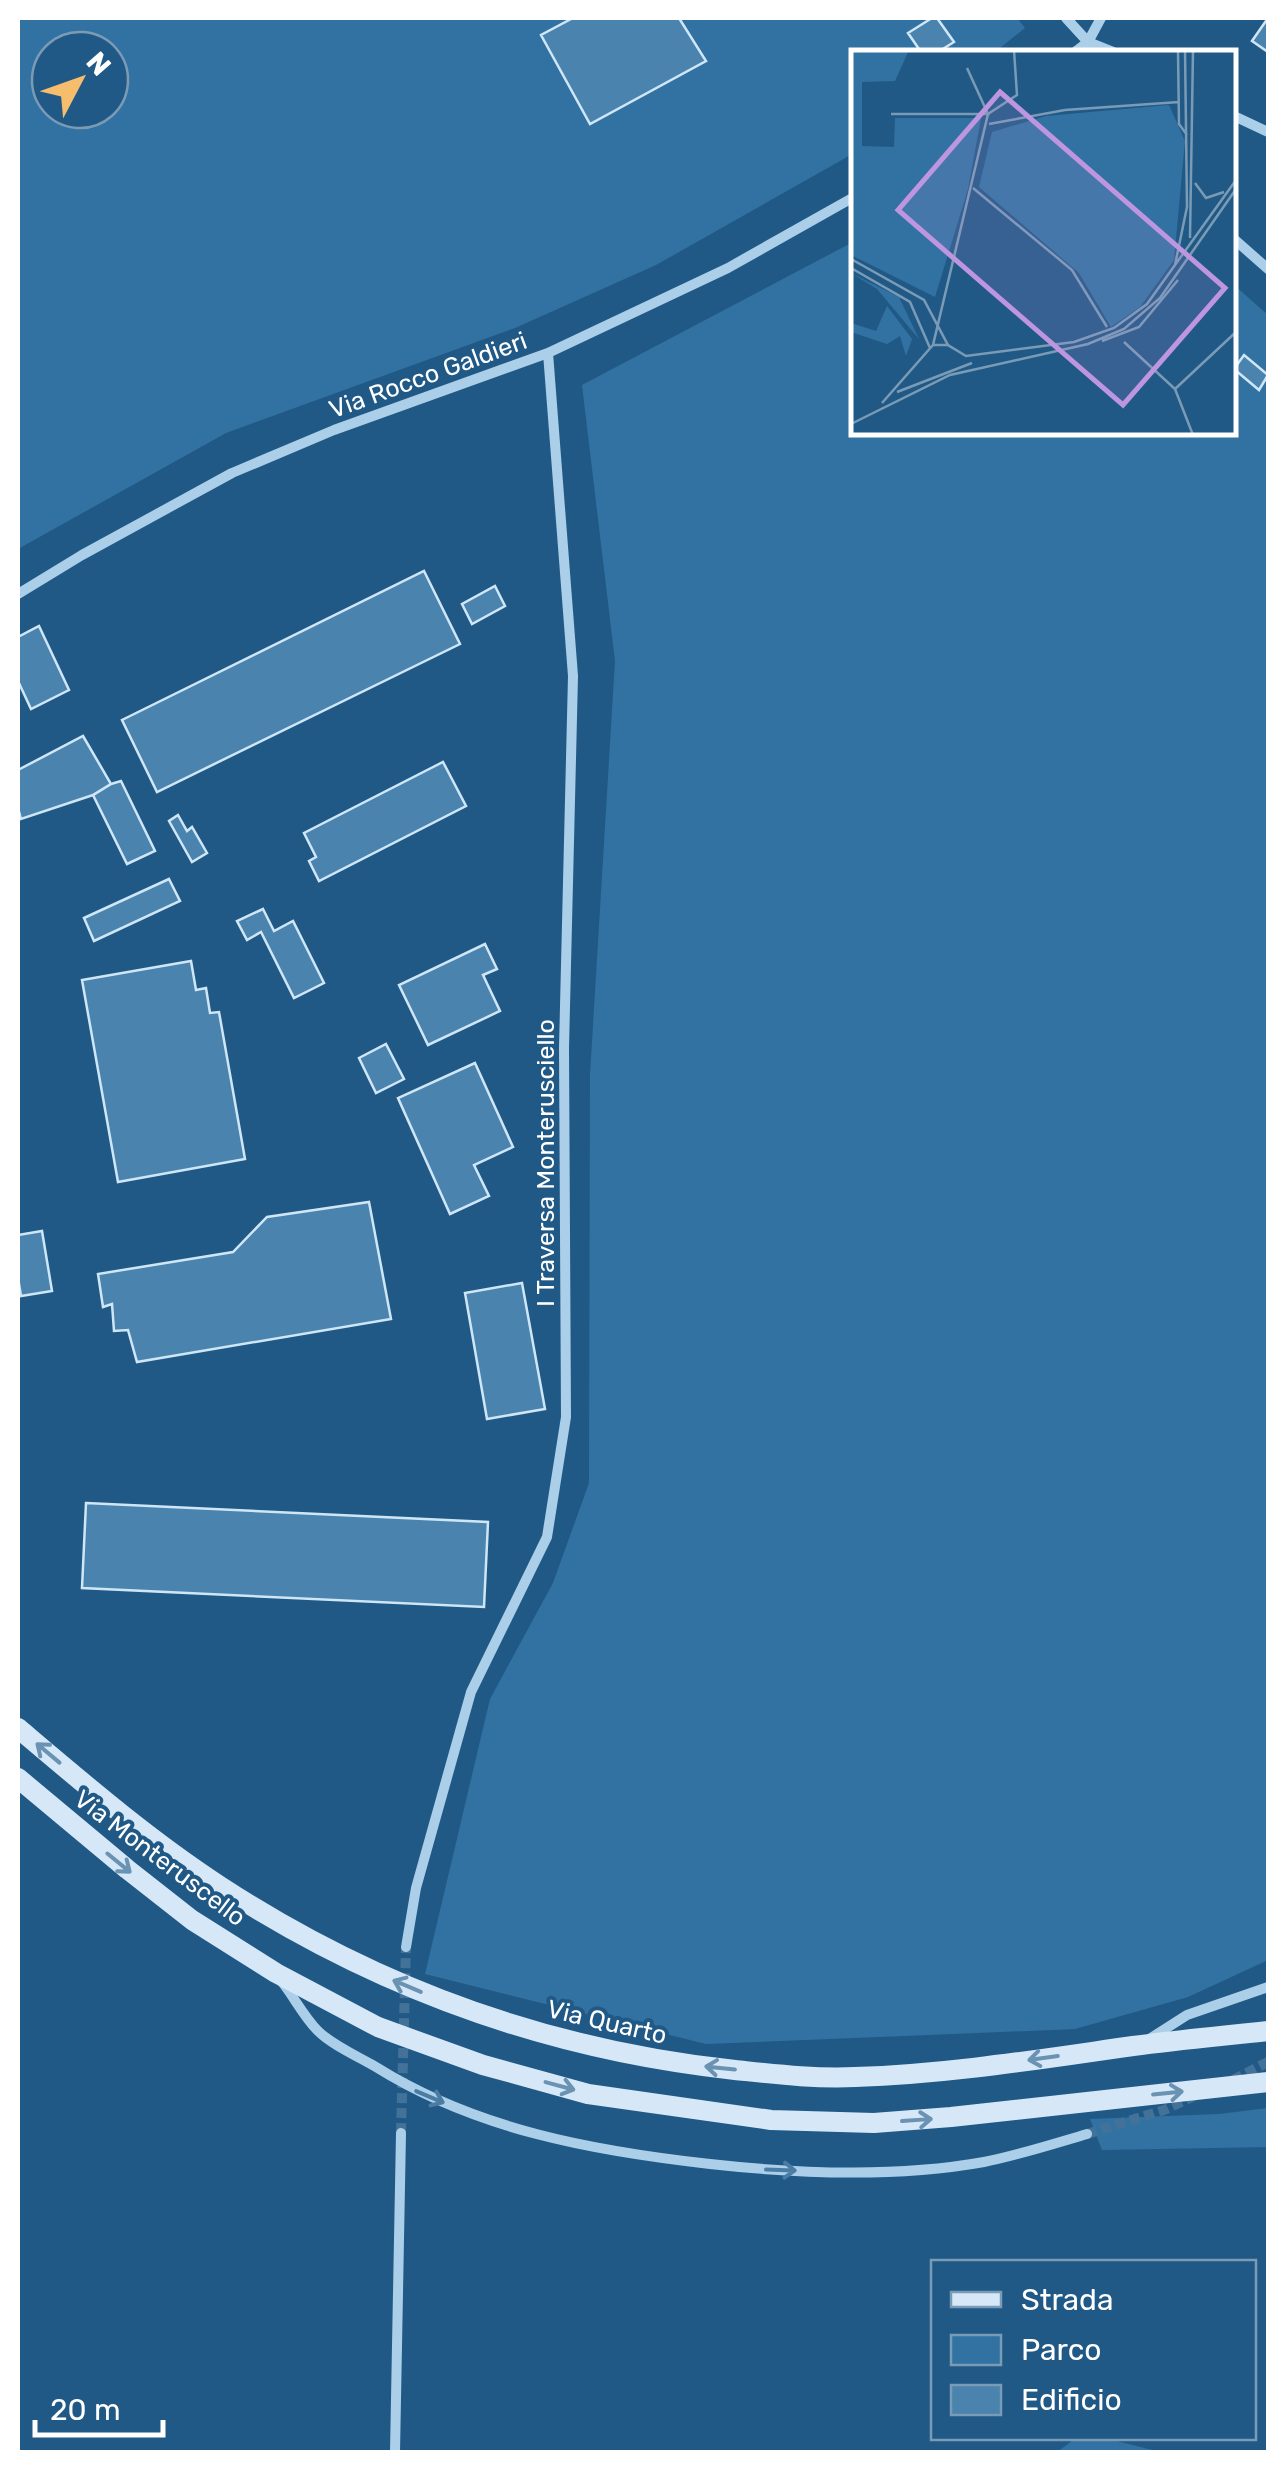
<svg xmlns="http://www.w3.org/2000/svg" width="1286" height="2470" viewBox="0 0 1286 2470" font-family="Rubik,sans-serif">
	<rect width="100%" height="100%" fill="#215986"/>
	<path fill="#3272a2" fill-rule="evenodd" d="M18,18H1017L1025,28L995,52H854L853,153L840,161L656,265L515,328L226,433L18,549ZM50,50H110V110H50Z
		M853,242L854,432H1234V285L1268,315V1960L1188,1997L1075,2029L706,2044L425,1974L490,1699L553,1583L589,1483L590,1075L615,661L582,385Z
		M1268,2108V2147L1102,2150L1090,2119L1219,2114Z
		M1076,2438H1105L1160,2452H1057Z"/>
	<path fill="#4a83ae" stroke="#cfe6f7" stroke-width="2.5" d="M573,18H679L706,61L590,124L541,35Z
		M932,18H937L954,42L938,52H921L908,33Z
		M1268,18V52L1252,41Z
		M1244,355L1268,375L1259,390L1234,369Z
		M424,571L460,644L157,792L122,720Z
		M495,586L505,606L472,624L462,604Z
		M39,626L69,690L31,709L18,681V637Z
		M83,736L111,784L93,795L21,819L18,808V770Z
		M443,762L466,806L319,881L309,861L316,857L304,833Z
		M121,781L155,851L127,864L93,795L111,784Z
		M178,815L187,831L192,827L207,853L192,862L169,821Z
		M169,879L180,901L94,941L84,918Z
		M263,909L274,931L293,921L324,983L294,998L261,932L247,940L237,921Z
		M485,944L497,969L483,975L500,1011L428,1045L399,985Z
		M191,961L196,990L206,988L210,1013L219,1012L245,1159L118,1182L82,980Z
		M386,1044L404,1079L376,1093L359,1058Z
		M475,1063L513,1147L474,1165L489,1196L450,1214L398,1098Z
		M369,1202L391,1319L137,1362L128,1330L114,1331L112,1304L103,1307L98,1274L233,1252L267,1217Z
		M42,1231L52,1291L21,1296L18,1278V1235Z
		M522,1283L545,1409L487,1419L465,1293Z
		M86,1503L488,1522L484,1607L82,1588Z"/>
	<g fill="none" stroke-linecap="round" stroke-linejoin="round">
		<path stroke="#427298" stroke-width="10" stroke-dasharray="10 5" stroke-linecap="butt" d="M1233,2080L1268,2062
			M401,2133L406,1947
			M1087,2134L1164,2110L1194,2096"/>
		<path stroke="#abcfe9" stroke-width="10" d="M1066,18L1088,42L1101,18
			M1075,52L1088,42L1113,52
			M1234,116L1268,132
			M1234,239L1268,269
			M18,594L82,555L232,473L334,430L548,353L728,268L854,197
			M406,1947L416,1888L471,1692L547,1537L566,1417L564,1048L573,676L548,353
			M282,1982C294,1997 304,2017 318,2031C332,2045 359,2057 376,2067C477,2130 594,2151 710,2164C800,2174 895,2178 984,2162C1019,2155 1053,2144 1087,2134
			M1151,2038L1187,2015L1268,1987
			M395,2452L401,2133"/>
		<path stroke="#d6e8f7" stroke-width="20" d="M18,1728C83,1783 148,1839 220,1886C378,1989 548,2050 735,2070C774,2074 816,2079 855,2077C949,2074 1041,2059 1133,2046C1178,2040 1223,2036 1268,2031
			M18,1778L127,1869L192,1920L276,1973L378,2027L483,2065L588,2094L771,2120L874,2123L951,2117L1268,2082"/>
	</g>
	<defs><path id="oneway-shaft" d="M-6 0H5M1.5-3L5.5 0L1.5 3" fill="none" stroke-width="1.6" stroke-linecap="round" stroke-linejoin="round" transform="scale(2.5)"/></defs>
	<g stroke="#6992b3">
		<use href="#oneway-shaft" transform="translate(48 1753) rotate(-140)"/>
		<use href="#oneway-shaft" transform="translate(119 1863) rotate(39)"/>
		<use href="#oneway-shaft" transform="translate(407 1986) rotate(-157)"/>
		<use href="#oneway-shaft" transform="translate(1043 2058) rotate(172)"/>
		<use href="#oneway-shaft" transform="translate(720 2068) rotate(-174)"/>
		<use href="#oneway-shaft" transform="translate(560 2086) rotate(15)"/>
		<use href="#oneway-shaft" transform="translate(1168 2093) rotate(-6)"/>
		<use href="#oneway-shaft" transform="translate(917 2120) rotate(-4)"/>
	</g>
	<g stroke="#4a7ca4">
		<use href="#oneway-shaft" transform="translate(430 2097) rotate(23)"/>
		<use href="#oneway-shaft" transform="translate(781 2170) rotate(2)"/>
	</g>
	<g text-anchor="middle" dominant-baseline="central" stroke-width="8" stroke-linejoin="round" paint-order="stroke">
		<g font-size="25" fill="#fff" stroke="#215986">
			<text transform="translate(428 375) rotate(-20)">Via Rocco Galdieri</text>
			<text transform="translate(545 1163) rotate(-90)">I Traversa Monterusciello</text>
			<text transform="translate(160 1858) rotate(37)">Via Monteruscello</text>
			<text transform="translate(607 2022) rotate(13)">Via Quarto</text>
		</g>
	</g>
	<g transform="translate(851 50)">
		<rect width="385" height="385" fill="#215986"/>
		<path d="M0,0H58L44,31L11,32V96L43,97L44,68H130L117,139L84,247L0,205ZM318,55L334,91L323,210L289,257L260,277L228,223L128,137L141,82L195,66ZM0,223L48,247L68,289L26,239ZM36,256L61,289L55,306L49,286L36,294L0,282V273L25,281Z" fill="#3272a2"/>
		<path fill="none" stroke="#7a9bb6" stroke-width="2.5" d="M327,0L328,74L336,85M40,64H137L116,18M138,74L214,60L328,52M344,133L355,148L373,142M122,138L221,220L256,277M339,188L342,0M0,209L73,250L97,295L115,306L223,292L263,278L296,254L385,130M324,215L336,157L334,0M0,218L59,252L79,298M251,291L288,277L327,230M273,292L324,339L342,385M82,295L137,64L166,45L163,0M324,339L385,282M46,342L121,313M31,353L82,295H97M0,374L99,325L237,294L273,279L309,248L385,139"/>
		<path fill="#bd96df" fill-opacity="0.15" stroke="#bd96df" stroke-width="5" d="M149,42L374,238L272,355L47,160Z"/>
		<rect width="385" height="385" fill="none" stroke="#fff" stroke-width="5"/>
	</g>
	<rect width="1286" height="2470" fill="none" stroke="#ffffff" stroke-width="40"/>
	<rect x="931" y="2260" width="325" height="180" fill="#215986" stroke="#7a9bb6" stroke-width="2.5"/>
	<rect x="951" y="2292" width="50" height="15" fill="#d6e8f7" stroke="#7a9bb6" stroke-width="2.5"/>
	<text x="1021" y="2310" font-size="30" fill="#ffffff">Strada</text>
	<rect x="951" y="2335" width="50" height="30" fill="#3272a2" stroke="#7a9bb6" stroke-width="2.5"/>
	<text x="1021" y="2360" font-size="30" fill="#ffffff">Parco</text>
	<rect x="951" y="2385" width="50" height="30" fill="#4a83ae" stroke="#7a9bb6" stroke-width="2.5"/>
	<text x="1021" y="2410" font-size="30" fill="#ffffff">Edificio</text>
	<g transform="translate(80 80) rotate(49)"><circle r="48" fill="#215986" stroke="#7a9bb6" stroke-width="2.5"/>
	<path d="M0-8L18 38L0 25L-18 38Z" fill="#f6bd6d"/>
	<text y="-15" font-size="28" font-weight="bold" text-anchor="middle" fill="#ffffff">N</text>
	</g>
	<path d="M35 2420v15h128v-15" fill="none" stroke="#ffffff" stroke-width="5"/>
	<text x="50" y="2420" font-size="30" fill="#ffffff" stroke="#215986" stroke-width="8" paint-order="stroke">20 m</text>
</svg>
